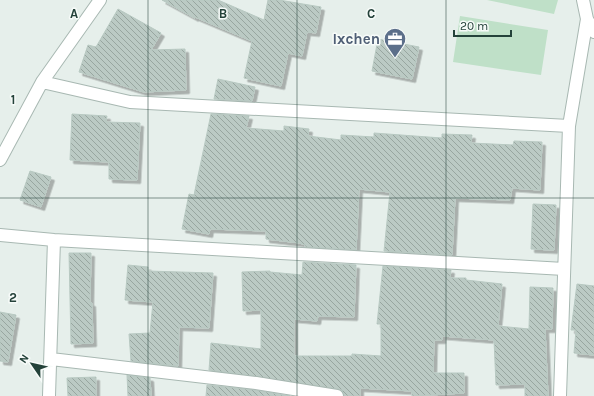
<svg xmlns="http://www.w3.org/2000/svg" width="594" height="396" viewBox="0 0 594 396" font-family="Karla,sans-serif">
	<defs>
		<pattern id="building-back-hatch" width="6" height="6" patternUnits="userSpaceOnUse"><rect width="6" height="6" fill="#bbcac4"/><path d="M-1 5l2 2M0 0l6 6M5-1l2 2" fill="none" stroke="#98a6a0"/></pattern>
		<filter id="shadow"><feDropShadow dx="3.5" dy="3.5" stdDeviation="0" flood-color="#0004"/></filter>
	</defs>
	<rect width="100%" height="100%" fill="#e6efeb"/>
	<path fill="#bfe0c8" d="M487,0H558L554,14Z
		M460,16L548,30L541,75L453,62Z"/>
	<path fill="url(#building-back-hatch)" stroke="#b8c9c2" filter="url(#shadow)" d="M162,0H218L264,20L268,0H279L321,7L316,33L307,32L302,56L288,53L281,86L244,78L252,41L195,17V18Z
		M118,9L161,33L151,50L185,49L186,90L144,92L79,72L88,45L96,47Z
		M378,39L419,47L412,79L372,71Z
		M218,79L255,87L252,101L214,99Z
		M72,114L107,116L106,122L140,123L137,180L109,179V162L70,160Z
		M211,114L249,116L246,128L284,131V126L309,129L308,136L341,140V135L374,137V133L442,138V134L472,135L471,143L513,145L514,141L542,142L540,190L512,188L510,200L455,198L452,255L384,251L390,192L359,189L356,250L305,247V245L300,243L266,239V231L210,229L209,234L182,229L189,194L194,195Z
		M30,171L51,177L41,207L20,200Z
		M533,204L556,205L554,250L531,249Z
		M69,253H91L90,303H92L93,343L71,344Z
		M303,262L356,265L354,317L318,316L317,321L294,319V356H352V354L381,356V324H377L383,266L451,270L450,278H466V280L502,284L498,326L529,329L530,287L553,288L552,329H545L548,396H525V384L496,385L494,340L442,336V340H434L433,373H464V393L412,396V391L360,388V396H344L342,390L338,389L209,370L211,343L261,349V310L243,311L242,272L270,271V272L302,275Z
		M128,265L148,267V271L213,273L209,328L179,327L178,366L131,361L129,334L150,333L153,302L125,300Z
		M577,284L594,286V355L574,353L576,330H571Z
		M0,312L16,315L8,362L0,361Z
		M127,375L150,378L151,396H128Z
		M96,377V396H68L67,378Z
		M207,385L255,390L290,396H206Z"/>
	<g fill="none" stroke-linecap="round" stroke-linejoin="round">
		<g stroke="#a8b8b2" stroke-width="14">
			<path id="minor" d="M583,0L587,19L594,32
				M42,82L130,102L569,126
				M0,160L42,82L100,0
				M0,235L54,240L564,269
				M51,359L256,383L337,396
				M49,396L54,240
				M560,396L569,126L587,19"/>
		</g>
		<use href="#minor" stroke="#fff" stroke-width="12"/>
	</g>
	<path fill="none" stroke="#24423a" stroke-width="1" stroke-opacity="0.55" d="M148,0V396M297,0V396M446,0V396M0,198H594"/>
	<defs>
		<g id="office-pin" transform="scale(1.15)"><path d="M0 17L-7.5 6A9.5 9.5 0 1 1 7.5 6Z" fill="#5c6f8a" stroke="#f7fbf9"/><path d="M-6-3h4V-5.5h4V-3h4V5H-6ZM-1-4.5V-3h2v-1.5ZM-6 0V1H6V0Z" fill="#fff"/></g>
	</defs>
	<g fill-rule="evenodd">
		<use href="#office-pin" x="395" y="39"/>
	</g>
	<g text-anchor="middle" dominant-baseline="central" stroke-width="3" stroke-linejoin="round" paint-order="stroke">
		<g font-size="15" font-weight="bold" fill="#4e5e75" stroke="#f7fbf9" text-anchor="end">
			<text x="380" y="39">Ixchen</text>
		</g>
	</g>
	<g font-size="13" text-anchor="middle" font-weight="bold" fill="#24423a" stroke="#f7fbf9" stroke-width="3" stroke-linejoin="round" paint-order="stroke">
		<text x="74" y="18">A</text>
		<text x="223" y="18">B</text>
		<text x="371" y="18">C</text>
		<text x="13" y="104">1</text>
		<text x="13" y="302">2</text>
	</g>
	<g transform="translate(32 364) rotate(304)" stroke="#f7fbf9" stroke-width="3" paint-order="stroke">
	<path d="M0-3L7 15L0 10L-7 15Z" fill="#24423a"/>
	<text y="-6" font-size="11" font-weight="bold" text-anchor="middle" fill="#24423a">N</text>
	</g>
	<path d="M454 30v6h57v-6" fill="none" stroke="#24423a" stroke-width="2"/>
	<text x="460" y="30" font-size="12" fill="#24423a" stroke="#f7fbf9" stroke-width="3" paint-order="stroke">20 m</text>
</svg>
